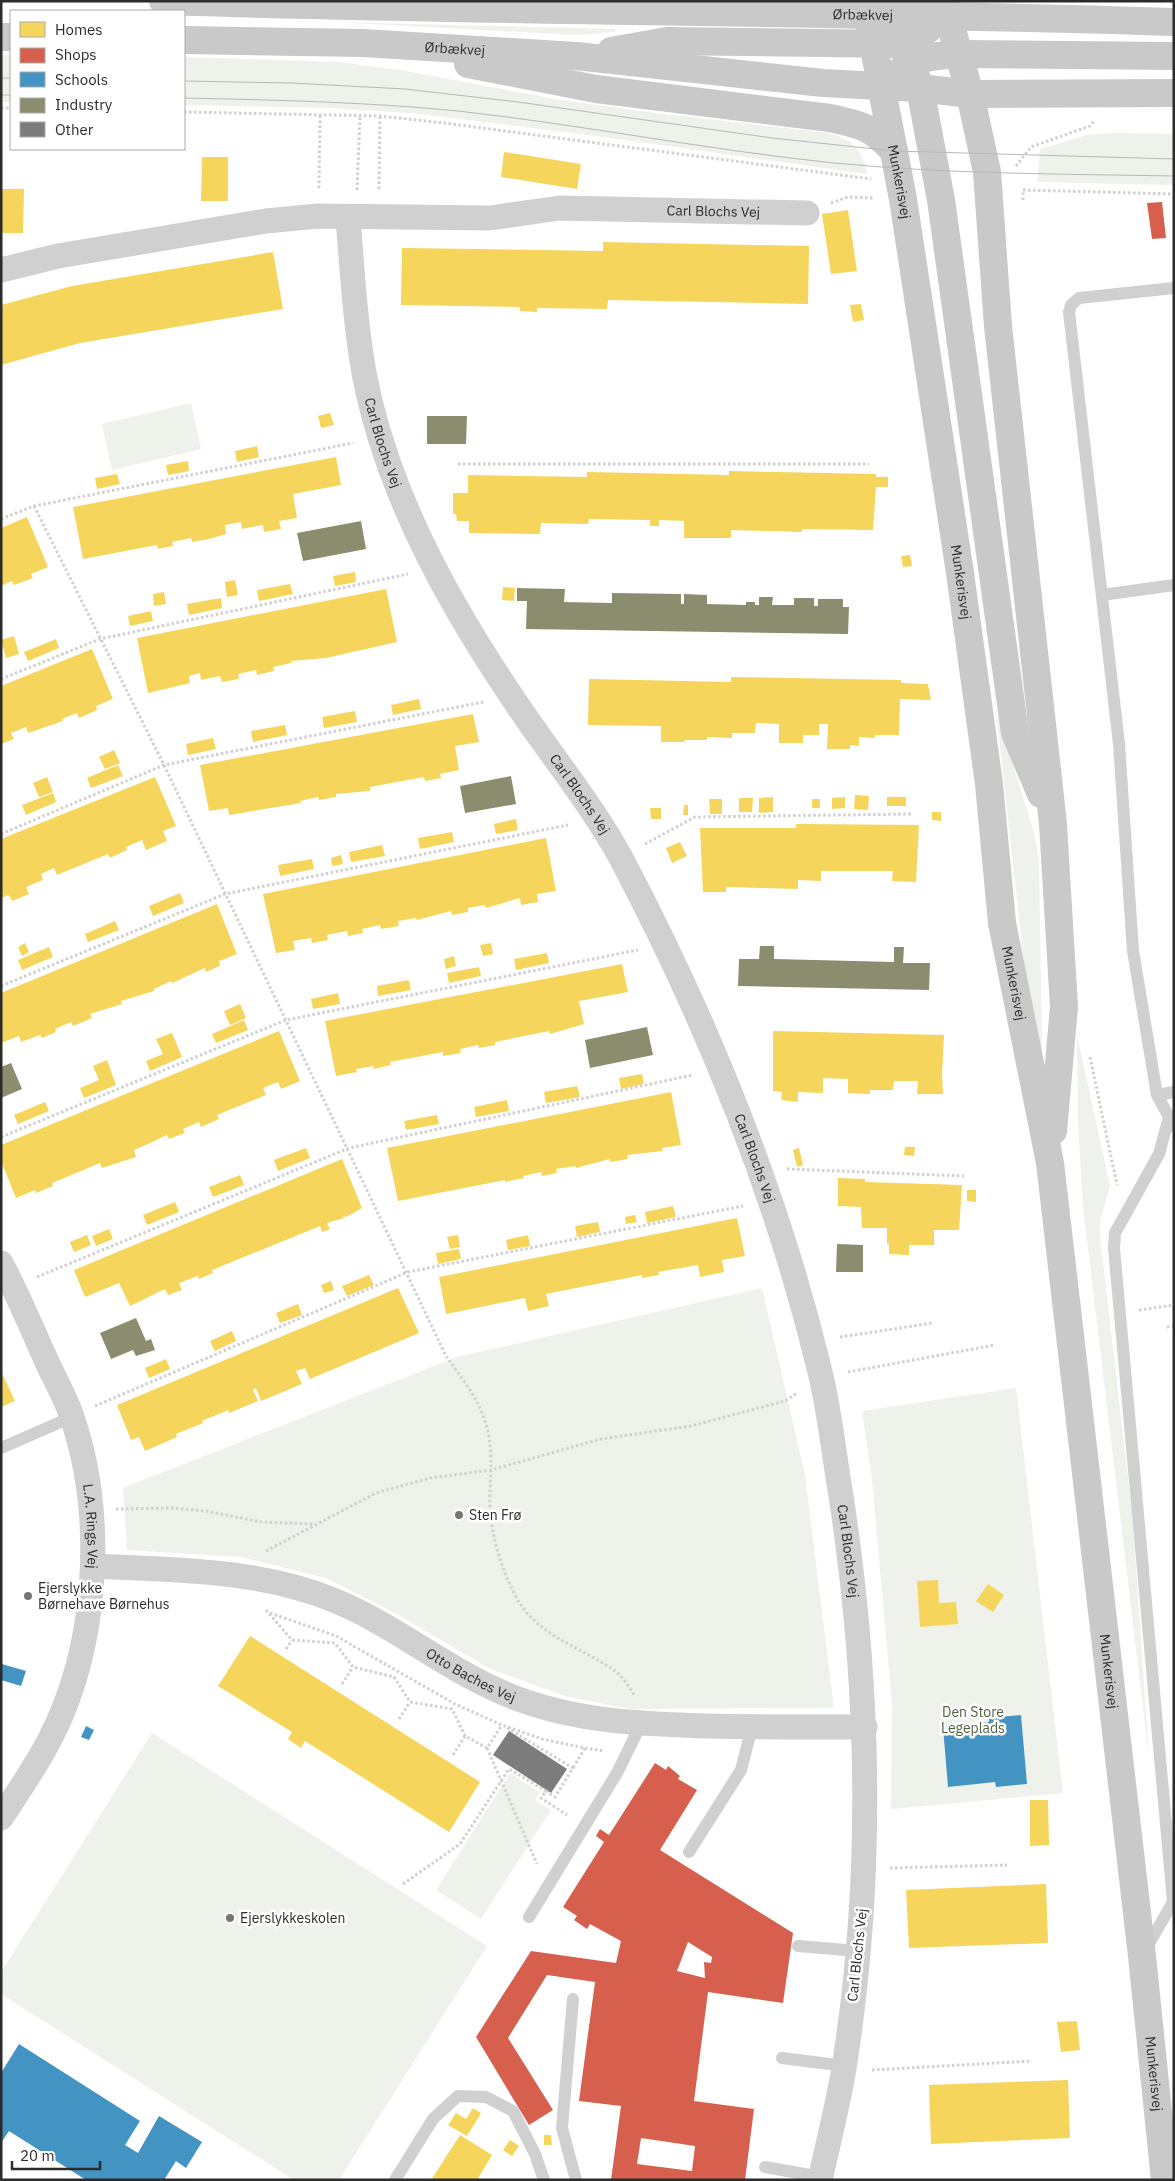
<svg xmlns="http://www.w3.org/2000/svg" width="1175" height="2181" viewBox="0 0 1175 2181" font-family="'IBM Plex Sans',sans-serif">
	<rect width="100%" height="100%" fill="#fff"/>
	<path fill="#eef2eb" d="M333,22L616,29L614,32L577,35Z
		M1,55H11V102H1Z
		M184,57L339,62L406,71L555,99L655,113L828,133C851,138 863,150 867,174L596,136L411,113L327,108L184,105Z
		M1118,133L1174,134V185L1037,182L1040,149L1087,135Z
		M191,403L201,449L112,470L102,424Z
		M996,710L1034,832L1039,860L1042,1052L1038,1058L1034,1053Z
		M1077,1035L1110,1186L1100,1221V1236L1133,1522L1149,1758L1083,1206L1078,1122Z
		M762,1288L805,1475L834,1708L631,1709L568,1697L490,1669L397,1614L326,1578L241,1557L127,1550L123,1488L457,1357Z
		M1016,1388L1063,1793L891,1809L892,1704L872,1479L862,1411Z
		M152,1733L487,1946L339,2180H294L1,1994V1972Z
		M510,1773L540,1792L535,1800L551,1810L481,1919L436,1890Z"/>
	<path fill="#f6d55c" d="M504,152L581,164L577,189L501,177Z
		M202,157H228V201H201Z
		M1,189H24L23,233H1Z
		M848,210L857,271L831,274L822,214Z
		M603,242L809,246L808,304L608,300L607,309L537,308V312L520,311V307L401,305L402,248L603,251Z
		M273,252L283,309L80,343L1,365V305L72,286Z
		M861,304L864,320L853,322L850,305Z
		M330,413L334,425L321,428L318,416Z
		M257,446L259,457L237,462L235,451Z
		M336,457L341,485L293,494L297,518L279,521L281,529L264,532L263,525L242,529L241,522L225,525L226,534L209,539L192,542L191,538L172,542L173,546L158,549L157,545L83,559L73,507Z
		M188,461L189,471L168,475L166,465Z
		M729,471L876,474V477H888V487H876L873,530L802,529V532L731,530V538H684V521L659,520V526H650V520L589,519L588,524L541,523L540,534L469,533V521H457L456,514H453V493H468V475L587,477V472L729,475Z
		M117,474L120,484L97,489L95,478Z
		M27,517L48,567L31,574L33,578L14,585L12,581L1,586V528Z
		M910,555L912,566L903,567L901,556Z
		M355,572L356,582L335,586L333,576Z
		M235,580L238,595L227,597L225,582Z
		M290,584L293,594L259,601L257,590Z
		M503,587L515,588L514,601L502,600Z
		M386,589L397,642L326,658L291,661V663L273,667L274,671L257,675L256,670L238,674L239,679L222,682L220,676L201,680L200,673L189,676L190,683L148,693L137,638Z
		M164,592L166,604L154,606L153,594Z
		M221,598L222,608L189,615L187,604Z
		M151,611L153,621L130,626L128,616Z
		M14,636L19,654L6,658L1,640Z
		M56,639L59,648L28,661L24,652Z
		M92,649L113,699L96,706L97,710L79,718L77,713L62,719L63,721L28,733L26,727L11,733L14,739L1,744V686Z
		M731,677L901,680V683L928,684L931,700L900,699L899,735H875V738L859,737V746L850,745V749H827L828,724H819V735H803V743H779V724L756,723L755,733H732V738L707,737V740H685L684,742H661V726L588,725L589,679L731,682Z
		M419,699L421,709L393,715L391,705Z
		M355,711L357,722L324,728L322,717Z
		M473,714L479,742L455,746L459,770L440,774L441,778L425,781L424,777L370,787V791L336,794V797L319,800L318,797L300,801L301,803L229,815L228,808L209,811L200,765Z
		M285,725L287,735L253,742L251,731Z
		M213,738L216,749L188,755L186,744Z
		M114,750L120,763L105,769L99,757Z
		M118,765L123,776L91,788L87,778Z
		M47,777L53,792L39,797L33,783Z
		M155,777L176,826L163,831L167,841L146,850L142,840L126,847L127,850L110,858L108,854L57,875L54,868L41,874L43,880L26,887L29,894L12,901L9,895L1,898V839Z
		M53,793L56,802L26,815L22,805Z
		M855,795L869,796L868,810L854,809Z
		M773,797V812L759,813V798Z
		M845,797V808L832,809V798Z
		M887,797H906V806H887Z
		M739,798H753L752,812H739Z
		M709,799H722V814H710Z
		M812,799H820V808H812Z
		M684,805H688V815H683Z
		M650,808H661V819H651Z
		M932,812H941V821L932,820Z
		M516,819L518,830L496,834L494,824Z
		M796,824L919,825L916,882L892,881L893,871H821V881L798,880V889L726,887V892H703L700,828H796Z
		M452,832L454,842L420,849L418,838Z
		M546,838L556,891L537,894L538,902L521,905L520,898L486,908L485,905L468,908V912L452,915L451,911L417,920L416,918L398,921L399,926L381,929L380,925L362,929L363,933L348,936L347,931L327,935L328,940L312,943L311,938L293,941L295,950L276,953L263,894Z
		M680,842L687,856L672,863L666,848Z
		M382,845L385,856L351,862L349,852Z
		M341,855L343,864L332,866L331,858Z
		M312,859L314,869L280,876L278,865Z
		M180,893L184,903L153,916L149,906Z
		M217,904L237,954L219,961L220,966L206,972L205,968L172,983L171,981L154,989V991L121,1001L122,1004L90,1014L92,1018L73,1026L71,1022L55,1029L56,1032L42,1038L40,1035L21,1042L19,1036L1,1043V993Z
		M115,921L119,930L88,942L85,934Z
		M25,943L29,952L22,956L18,947Z
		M491,943L493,954L483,956L480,945Z
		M49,947L53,957L22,970L18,960Z
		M547,953L549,963L516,970L514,959Z
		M454,956L456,966L446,969L444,959Z
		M622,964L628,992L579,1001L584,1024L550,1034L549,1031L495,1042V1045L479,1048L478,1045L460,1049L461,1053L443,1056V1052L390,1062L391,1065L374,1069L373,1066L356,1069L357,1072L336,1076L325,1021Z
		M479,967L481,976L449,983L447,973Z
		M409,980L411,990L378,996L377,986Z
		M338,993L340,1004L313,1009L311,999Z
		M240,1004L246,1018L230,1025L224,1011Z
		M244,1020L248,1030L216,1043L212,1034Z
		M279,1031L300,1081L281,1089L278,1082L263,1088L266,1095L217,1115L219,1119L201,1127L199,1122L183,1129L185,1133L169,1139L167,1135L150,1143L134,1150L136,1157L102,1168L100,1163L52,1183L53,1186L36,1193L35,1190L16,1198L1,1161V1145Z
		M773,1031L944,1035L942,1075L943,1094H917L918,1081H894L893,1090H870V1094L848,1093V1079L823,1078V1093L798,1092V1102L781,1100L782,1092L773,1091Z
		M172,1033L182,1057L150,1071L146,1061L163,1054L156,1039Z
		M107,1060L116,1085L84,1098L80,1088L99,1080L93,1066Z
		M642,1074L644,1084L621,1089L619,1078Z
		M577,1086L580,1097L546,1103L544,1092Z
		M671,1092L681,1145L662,1148L663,1151L627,1155L628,1159L610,1162V1159L576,1168V1166L556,1169L557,1173L542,1176L541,1172L523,1176L524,1178L505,1182V1180L398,1201L387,1148Z
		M507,1100L509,1111L476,1117L474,1107Z
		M45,1102L49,1111L18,1124L14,1115Z
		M437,1115L439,1124L406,1130L404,1121Z
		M905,1147H915L914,1156L904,1155Z
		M306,1148L310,1158L278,1171L274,1160Z
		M799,1148L803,1165L797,1167L793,1150Z
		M342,1159L362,1208L346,1217L343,1216L344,1218L327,1223L330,1229L322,1232L320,1226L212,1270L213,1273L199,1279L198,1276L179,1283L182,1290L168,1295L165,1289L130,1306L119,1283L85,1297L74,1270Z
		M240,1175L244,1185L213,1197L209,1187Z
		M838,1178L865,1179V1182L962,1185L959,1230H934V1245H909V1255L889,1254V1244H887V1228H862L861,1207L838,1206Z
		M967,1190H976V1202L967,1201Z
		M175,1202L179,1212L147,1225L143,1215Z
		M673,1206L676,1217L647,1223L645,1212Z
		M635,1215L637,1222L626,1224L625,1217Z
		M737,1218L745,1256L722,1260L724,1272L700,1277L698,1265L658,1272L659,1275L642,1278V1275L546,1294L549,1306L528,1311L525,1298L446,1314L439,1277Z
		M598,1222L600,1232L577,1237L575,1226Z
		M109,1229L113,1239L96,1246L92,1236Z
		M87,1235L91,1245L74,1252L70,1242Z
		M458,1235L460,1247L450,1249L447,1237Z
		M528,1235L530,1246L508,1250L506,1240Z
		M459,1249L461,1259L438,1264L436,1253Z
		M369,1275L374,1285L347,1296L342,1286Z
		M331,1281L334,1290L324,1293L321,1285Z
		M398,1288L419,1333L310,1379L305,1368L296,1371L302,1384L261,1401L256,1388L253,1390L258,1401L229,1413L228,1410L202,1421L203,1423L176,1434L177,1437L145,1451L139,1437L131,1440L117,1405Z
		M298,1304L302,1315L280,1323L276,1313Z
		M232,1331L236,1341L215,1351L210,1341Z
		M166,1359L170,1369L149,1378L145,1368Z
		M1,1371L15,1401L1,1407Z
		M938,1580L939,1603L956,1602L958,1624L920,1627L917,1581Z
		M988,1584L1004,1595L993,1612L976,1601Z
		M250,1636L480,1782L449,1832L305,1741L301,1748L288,1739L292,1732L218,1686Z
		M1030,1800H1048L1049,1845L1030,1846Z
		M1046,1884L1048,1943L909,1948L906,1890Z
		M1077,2021L1080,2050L1061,2052L1057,2022Z
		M1068,2080L1070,2138L931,2144L929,2085Z
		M473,2108L481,2113L467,2136L448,2125L456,2113L466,2119Z
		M460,2135L492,2155L477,2180H431Z
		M544,2135H551L552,2145H544Z
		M510,2140L519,2146L512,2156L503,2150Z"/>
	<path fill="#d6604d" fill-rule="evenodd" d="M1162,202L1166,238L1152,239L1147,203Z
		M655,1763L666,1770L668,1766L680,1776L678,1779L697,1790L660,1850L793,1933L783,2003L708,1992L694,2101L754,2109L745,2180H611L621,2106L579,2101L595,1982L547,1975L508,2038L553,2110L529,2125L476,2037L531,1951L616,1963L621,1941L590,1924L587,1929L574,1920L577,1916L563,1907L604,1842L596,1836L600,1829L609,1835ZM688,1942L712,1957L711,1963L704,1962L705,1978L677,1971ZM641,2138L695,2146L692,2171L637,2164Z"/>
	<path fill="#4393c3" d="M2,1664L26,1671L21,1686L1,1680Z
		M1021,1715L1027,1784L996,1787L995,1782L948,1787L943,1727L989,1722V1718Z
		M86,1726L94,1730L89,1740L81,1737Z
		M19,2044L140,2121L125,2145L138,2153L159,2116L202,2142L186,2168L176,2161L164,2180H86L9,2131L1,2143V2073Z"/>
	<path fill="#8c8c6e" d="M427,416H467L466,444H427Z
		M361,521L366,549L303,561L297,533Z
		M517,588L565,589L564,602L612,603V593L681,594V604H684V594L707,595V604L746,605V602H755V605H759V597H773L772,605H794V598H814V606H818V599H843V607H849L848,634L526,629L527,601H517Z
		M511,776L516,804L465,813L460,786Z
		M760,946H774V959L894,962V947H904L903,963H930L929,990L738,986L739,959H759Z
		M647,1027L653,1055L590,1068L585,1040Z
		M11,1063L22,1089L1,1098V1067Z
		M837,1244L863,1245V1272H836Z
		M136,1318L146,1341L151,1339L155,1350L136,1356L133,1350L111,1359L100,1333Z"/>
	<path fill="#7d7d7d" d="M509,1731L567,1769L551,1793L493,1755Z"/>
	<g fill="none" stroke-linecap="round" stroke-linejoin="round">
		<path stroke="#d0d0d0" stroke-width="3" stroke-dasharray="2.5 2.5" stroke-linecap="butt" d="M1,108H11
			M184,112L380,116L444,123L871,179
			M1016,166L1031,147L1090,126L1094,121
			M319,188L320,115
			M379,189L380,116
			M357,190L360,116
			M1023,200V190L1174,194
			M831,203L848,197L873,198
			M458,464H869
			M34,506L164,765L446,1356C460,1376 478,1398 485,1421C495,1450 489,1479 490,1508C492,1539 501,1567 515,1595C537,1638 584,1647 619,1674C625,1680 630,1689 635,1696
			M1,519L34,506L353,443
			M1,679L100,639L408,574
			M1,834L164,765L483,702
			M645,844L695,817L913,814
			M1,986L225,894L568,825
			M1090,1057L1117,1185
			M1,1137L286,1020L638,950
			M787,1169L964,1176
			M37,1277L349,1148L693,1075
			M1139,1310L1174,1305
			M1167,1327L1174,1326
			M840,1337L933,1323
			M848,1372L995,1345
			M95,1406L408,1272L743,1206
			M116,1509L172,1508L206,1511L261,1522L314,1524
			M266,1551L376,1493L430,1478L491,1470L601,1439L691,1426L785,1401L797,1393
			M266,1610L292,1640L335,1643L353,1667L394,1677L410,1702L452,1709L465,1736
			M270,1613L336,1636L455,1704L502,1725L542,1739L585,1748L573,1768
			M286,1649L292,1640
			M342,1684L353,1667
			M399,1719L410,1702
			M507,1728L573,1768L555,1797L546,1791
			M487,1748L537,1864
			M585,1748L604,1751
			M453,1755L465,1736L487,1748L502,1725
			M890,1868L1007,1865
			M403,1884L460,1844L509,1769L546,1791L541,1798L567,1815
			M872,2070L1032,2061"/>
		<path stroke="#d0d0d0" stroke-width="12" d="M1174,288L1079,298L1071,305L1069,312L1119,744L1133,951L1157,1095L1174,1126
			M1102,595L1174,585
			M1157,1095L1174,1092
			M1,1448L72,1417
			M689,1852L741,1770L752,1727
			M529,1917L617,1773L641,1724
			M798,1946L858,1951
			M1146,1949L1173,1902L1114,1248L1115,1233L1159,1154L1169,1117
			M573,1999L562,2128L576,2180
			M782,2058L845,2066
			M765,2167L821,2177
			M395,2180L433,2119L458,2096L486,2097L513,2111L535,2154L544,2180"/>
		<g stroke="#d0d0d0" stroke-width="25">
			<path id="s1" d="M348,217C352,269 355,321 364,373C386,489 445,597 510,694C546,749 589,800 621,858C707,1021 777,1193 820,1372C830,1413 834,1455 841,1496C870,1685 874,1878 844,2068C838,2105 828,2143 820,2180"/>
			<path id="s2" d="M1,270L58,256L266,221L318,216L490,218L560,208L807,213"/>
			<path id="s3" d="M1,1263C18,1295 32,1329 47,1362C55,1380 66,1398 72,1417C106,1517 98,1648 49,1741C35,1768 17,1793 1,1818"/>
			<path id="s4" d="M93,1566C173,1570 256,1569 331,1599C399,1626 454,1677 524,1701C583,1722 646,1724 707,1726C760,1727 812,1727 865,1727"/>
		</g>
		<g stroke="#c9c9c9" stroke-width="28">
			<path id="s5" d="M163,1C500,12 837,11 1174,22"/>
			<path id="s6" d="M865,1L903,199L960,573L989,784L1002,923L1050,1163L1142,1956L1165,2180"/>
			<path d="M944,1L970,94L987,172L998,326L1053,824L1064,1007L1053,1131"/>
			<path d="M867,15L900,44L911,62L920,88L941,200L1015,733L1041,794"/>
			<path d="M1,37H11"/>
			<path id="s7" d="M184,40L363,43L576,56L823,83L920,88L970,94L1174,93"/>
			<path d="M611,51L667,41L900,44L916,38L948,15"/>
			<path d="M468,64L596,89L830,118C863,125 871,127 894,151"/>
			<path d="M896,74C918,57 931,56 959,54L1174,56"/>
		</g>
		<path stroke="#b8b8b8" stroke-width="1" d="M1,78H11
			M184,81L291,83L405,89L518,102L772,138L894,151L1174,159
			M1,95H11
			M184,98C275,100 367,102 458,111C584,125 708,150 834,163C947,174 1061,174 1174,176"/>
	</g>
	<g fill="#757575" stroke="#fff" stroke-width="2">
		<circle cx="459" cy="1515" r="5"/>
		<circle cx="28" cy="1596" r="5"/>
		<circle cx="230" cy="1918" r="5"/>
	</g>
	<g text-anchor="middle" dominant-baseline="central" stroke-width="5" stroke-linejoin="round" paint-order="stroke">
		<g font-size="14" fill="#2b2b2b" stroke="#fff">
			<text stroke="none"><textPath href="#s5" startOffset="700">Ørbækvej</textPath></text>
			<text stroke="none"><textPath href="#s7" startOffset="271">Ørbækvej</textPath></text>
			<text stroke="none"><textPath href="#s6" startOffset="184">Munkerisvej</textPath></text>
			<text stroke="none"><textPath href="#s2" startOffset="718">Carl Blochs Vej</textPath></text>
			<text stroke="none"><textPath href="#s1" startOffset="229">Carl Blochs Vej</textPath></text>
			<text stroke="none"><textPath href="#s6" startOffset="589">Munkerisvej</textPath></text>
			<text stroke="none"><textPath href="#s1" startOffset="634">Carl Blochs Vej</textPath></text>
			<text stroke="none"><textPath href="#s6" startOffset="994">Munkerisvej</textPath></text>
			<text stroke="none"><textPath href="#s1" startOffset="1039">Carl Blochs Vej</textPath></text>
			<text stroke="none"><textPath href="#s3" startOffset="281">L.A. Rings Vej</textPath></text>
			<text stroke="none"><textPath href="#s1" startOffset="1444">Carl Blochs Vej</textPath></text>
			<text stroke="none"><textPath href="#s6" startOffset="1689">Munkerisvej</textPath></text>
			<text stroke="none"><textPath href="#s4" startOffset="401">Otto Baches Vej</textPath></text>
			<text transform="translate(857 1955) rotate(-84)">Carl Blochs Vej</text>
			<text stroke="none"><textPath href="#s6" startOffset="2094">Munkerisvej</textPath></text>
		</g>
		<g font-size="14" fill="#2b2b2b" stroke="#fff" text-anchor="start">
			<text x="469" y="1515">Sten Frø</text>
			<text x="38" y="1588">Ejerslykke<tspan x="38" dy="16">Børnehave Børnehus</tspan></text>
			<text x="240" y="1918">Ejerslykkeskolen</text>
		</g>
		<g font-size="14" fill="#4e623d" stroke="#fff">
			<text x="973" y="1712">Den Store<tspan x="973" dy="16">Legeplads</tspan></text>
		</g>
	</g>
	<rect width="1175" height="2181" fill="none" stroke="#2b2b2b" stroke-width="5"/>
	<rect x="10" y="10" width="175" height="140" fill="#ffffff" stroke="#aaaaaa"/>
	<rect x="20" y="22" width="25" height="15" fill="#f6d55c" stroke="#aaaaaa"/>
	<text x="55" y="35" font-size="15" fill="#2b2b2b">Homes</text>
	<rect x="20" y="48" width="25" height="15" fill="#d6604d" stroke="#aaaaaa"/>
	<text x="55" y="60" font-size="15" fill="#2b2b2b">Shops</text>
	<rect x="20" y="72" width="25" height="15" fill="#4393c3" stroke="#aaaaaa"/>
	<text x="55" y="85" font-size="15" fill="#2b2b2b">Schools</text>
	<rect x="20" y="98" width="25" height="15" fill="#8c8c6e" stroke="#aaaaaa"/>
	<text x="55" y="110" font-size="15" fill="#2b2b2b">Industry</text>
	<rect x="20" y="122" width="25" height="15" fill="#7d7d7d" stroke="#aaaaaa"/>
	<text x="55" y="135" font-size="15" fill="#2b2b2b">Other</text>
	<path d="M12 2161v8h88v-8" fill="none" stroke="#2b2b2b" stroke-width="2.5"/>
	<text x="20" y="2161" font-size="15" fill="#2b2b2b" stroke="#ffffff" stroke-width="4" paint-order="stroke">20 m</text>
</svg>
